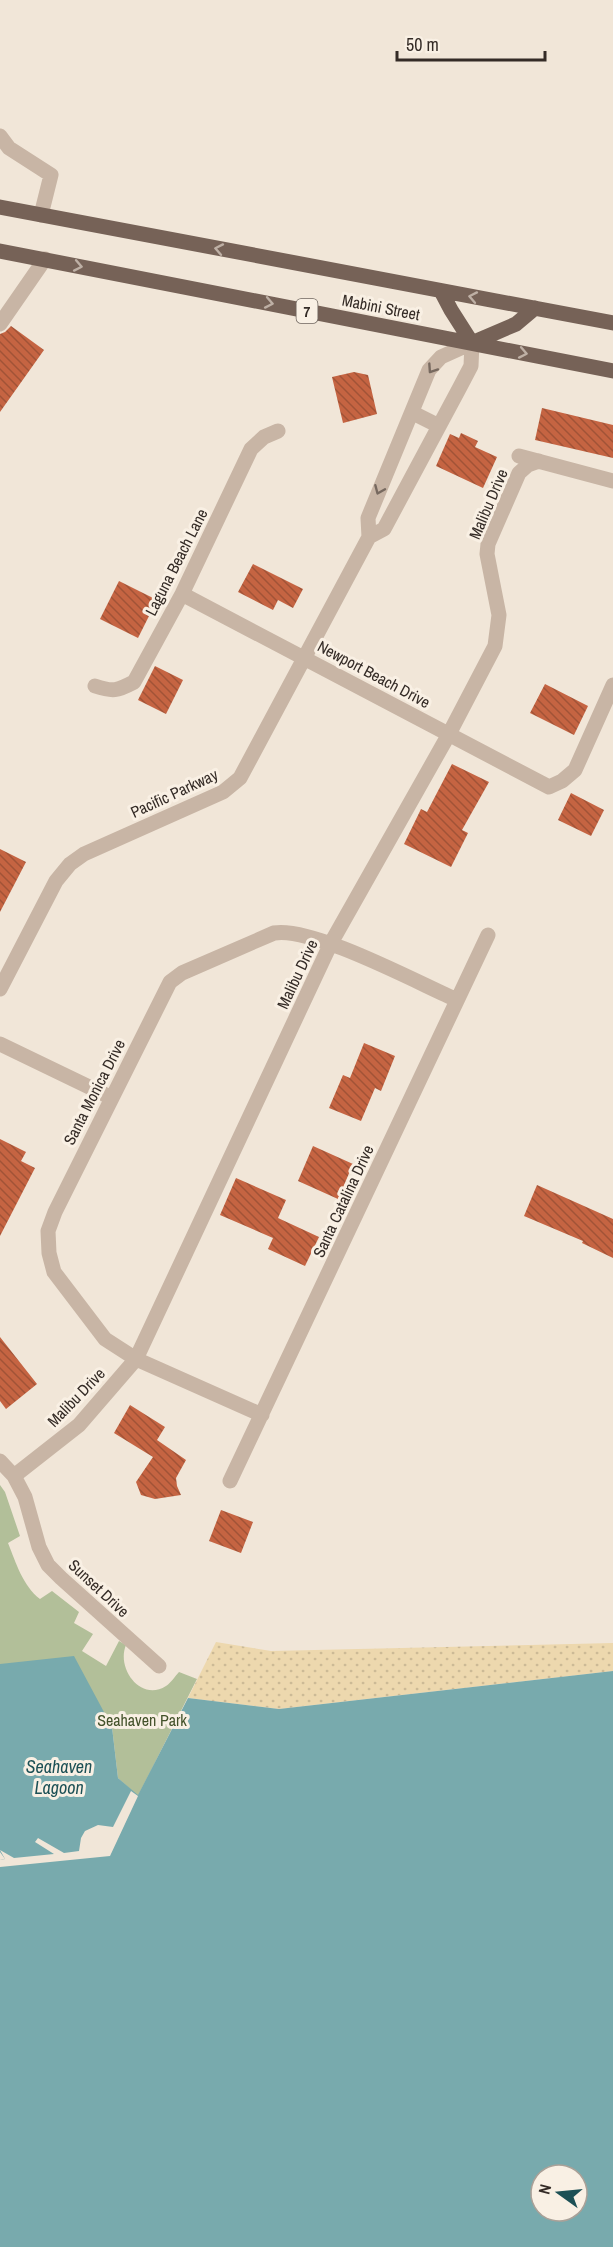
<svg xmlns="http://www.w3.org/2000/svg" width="613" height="2247" viewBox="0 0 613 2247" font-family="'Archivo Narrow',sans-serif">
	<defs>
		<pattern id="sand-dots" width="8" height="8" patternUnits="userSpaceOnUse" patternTransform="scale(1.5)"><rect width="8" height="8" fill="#edd8ae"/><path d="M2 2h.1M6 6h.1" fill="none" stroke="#ccba96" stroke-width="1.8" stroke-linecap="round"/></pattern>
		<pattern id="building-back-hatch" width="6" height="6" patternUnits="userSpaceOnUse" patternTransform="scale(1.5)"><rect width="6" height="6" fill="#c56442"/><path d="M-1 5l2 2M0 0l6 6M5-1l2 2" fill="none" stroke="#a15337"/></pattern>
	</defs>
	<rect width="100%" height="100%" fill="#f1e6d8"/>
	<path fill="#b2bf99" d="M0,1485L5,1492L20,1536L8,1543C16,1563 23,1586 40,1599L52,1591L79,1612L74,1623L93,1634L82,1651L106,1666L119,1641L126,1645C116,1669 141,1702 166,1686C171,1683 175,1676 179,1672L197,1679L138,1796L118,1778L112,1727L0,1665Z"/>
	<path fill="url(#sand-dots)" d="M216,1642L271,1651L613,1643V1671L279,1709L188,1698Z"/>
	<path fill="#78aaad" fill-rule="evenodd" d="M74,1656L112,1727L118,1778L138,1795L188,1698L279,1709L613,1671V2247H0V1860L5,1859L0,1852V1664ZM541,2175H577V2211H541Z"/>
	<path fill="#f1e6d8" d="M131,1791L138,1796L110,1856L0,1867V1860L5,1859L0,1850L14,1858L54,1854L35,1842L38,1838L64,1853L79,1851L81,1838L85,1831L98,1825L113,1827Z"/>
	<path fill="url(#building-back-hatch)" d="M11,326L44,350L0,412V334L5,332Z
		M354,372L368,375L377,414L343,423L332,377Z
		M542,408L613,425V458L535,440Z
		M461,433L478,441L475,447L497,457L483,488L436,466L450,434L459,438Z
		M253,564L303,589L293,608L278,600L273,610L238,592Z
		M119,581L157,600L138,638L100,619Z
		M155,666L183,680L166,714L138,700Z
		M545,684L588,706L574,735L530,713Z
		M452,764L489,782L462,830L468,833L451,867L404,844L421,809L427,812Z
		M571,793L604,810L591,836L558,820Z
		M0,849L26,862L0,912Z
		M364,1043L395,1056L381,1091L375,1088L361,1121L329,1108L343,1075L350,1078Z
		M0,1139L26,1152L21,1161L35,1168L0,1236Z
		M313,1146L353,1164L338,1199L298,1181Z
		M236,1178L286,1200L278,1218L319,1237L305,1266L268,1249L273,1238L220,1215Z
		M537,1185L613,1219V1258L582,1243L583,1241L524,1216Z
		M0,1337L37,1384L6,1409L0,1401Z
		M130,1405L165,1427L157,1440L186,1460L176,1478L177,1486L181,1495L155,1499L141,1495L136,1482L153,1457L114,1433Z
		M221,1510L253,1522L241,1553L209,1541Z"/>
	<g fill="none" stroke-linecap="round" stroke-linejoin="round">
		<path stroke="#c8b5a5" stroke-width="15" d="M0,136L9,148L51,175L41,215
			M0,324L45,259
			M413,413L439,426
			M519,456L613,481
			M182,594L549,787L562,781L575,770L613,685
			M95,686C113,692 117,691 134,682L182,594L251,449L264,437L278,431
			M0,989L56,881L70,864L84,854L223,792L240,778L369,537L368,518L429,370L441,357L472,343L471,366L460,387L384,529L369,537
			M0,1044L112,1098
			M262,1415L136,1359L105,1339L54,1272L49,1253L48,1231L55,1212L170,982L182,973L274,933C312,926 418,983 457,1000
			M0,1461L14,1476L25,1497L39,1547L48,1565L61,1578L159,1666
			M14,1476L79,1425L136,1359L331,943L449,734L495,646L499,615L487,554L488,544L519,473L528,465L539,461
			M230,1481L488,935"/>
		<path stroke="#766257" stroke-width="15" d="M0,207L613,323
			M0,251L613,371
			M441,291L451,310L472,343L516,324L535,308"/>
	</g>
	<defs><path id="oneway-chevron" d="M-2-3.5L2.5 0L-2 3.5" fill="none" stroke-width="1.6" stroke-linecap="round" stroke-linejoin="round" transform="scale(1.5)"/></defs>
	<g stroke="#beb0a5">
		<use href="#oneway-chevron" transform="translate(219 249) rotate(-169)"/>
		<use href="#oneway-chevron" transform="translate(78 266) rotate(11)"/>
		<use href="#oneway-chevron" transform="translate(473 297) rotate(-169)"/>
		<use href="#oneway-chevron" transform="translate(269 303) rotate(11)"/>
		<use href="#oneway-chevron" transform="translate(523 353) rotate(11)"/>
	</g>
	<g stroke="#77695f">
		<use href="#oneway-chevron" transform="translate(432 369) rotate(124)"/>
		<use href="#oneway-chevron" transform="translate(379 490) rotate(113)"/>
	</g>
	<g text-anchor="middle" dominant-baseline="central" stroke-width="6" stroke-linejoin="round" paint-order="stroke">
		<rect fill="#f9f0e4" stroke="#6f665f" stroke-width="1.5" x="296.5" y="299" width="21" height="24" rx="4.5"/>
		<g font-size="15" font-weight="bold" fill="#342b26">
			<text x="307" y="311">7</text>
		</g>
		<g font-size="16" fill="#342b26" stroke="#f9f0e4">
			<text transform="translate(381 307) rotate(11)">Mabini Street</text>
			<text transform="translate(488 504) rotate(-67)">Malibu Drive</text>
			<text transform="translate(176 562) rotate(-63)">Laguna Beach Lane</text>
			<text transform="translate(374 674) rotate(28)">Newport Beach Drive</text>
			<text transform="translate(174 793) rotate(-25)">Pacific Parkway</text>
			<text transform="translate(297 974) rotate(-65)">Malibu Drive</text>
			<text transform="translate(94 1092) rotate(-63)">Santa Monica Drive</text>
			<text transform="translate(343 1201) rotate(-65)">Santa Catalina Drive</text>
			<text transform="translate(76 1397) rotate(-46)">Malibu Drive</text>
			<text transform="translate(99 1588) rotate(43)">Sunset Drive</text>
		</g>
		<g font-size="16" fill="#43522a" stroke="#f9f0e4">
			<text x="142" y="1720">Seahaven Park</text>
		</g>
		<g font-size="18" font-style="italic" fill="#1c5055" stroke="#f9f0e4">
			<text x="59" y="1766">Seahaven<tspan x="59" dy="21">Lagoon</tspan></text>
		</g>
	</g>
	<g transform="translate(559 2193) rotate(285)"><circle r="28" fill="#f9f0e4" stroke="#aaa198" stroke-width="1.5"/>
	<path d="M0-4.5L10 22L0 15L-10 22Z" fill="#1c5055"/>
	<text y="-9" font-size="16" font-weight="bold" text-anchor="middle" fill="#342b26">N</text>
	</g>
	<path d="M397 51v9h148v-9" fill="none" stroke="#342b26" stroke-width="3"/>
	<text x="406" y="51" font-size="18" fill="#342b26" stroke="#f9f0e4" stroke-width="4.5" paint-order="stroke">50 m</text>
</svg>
